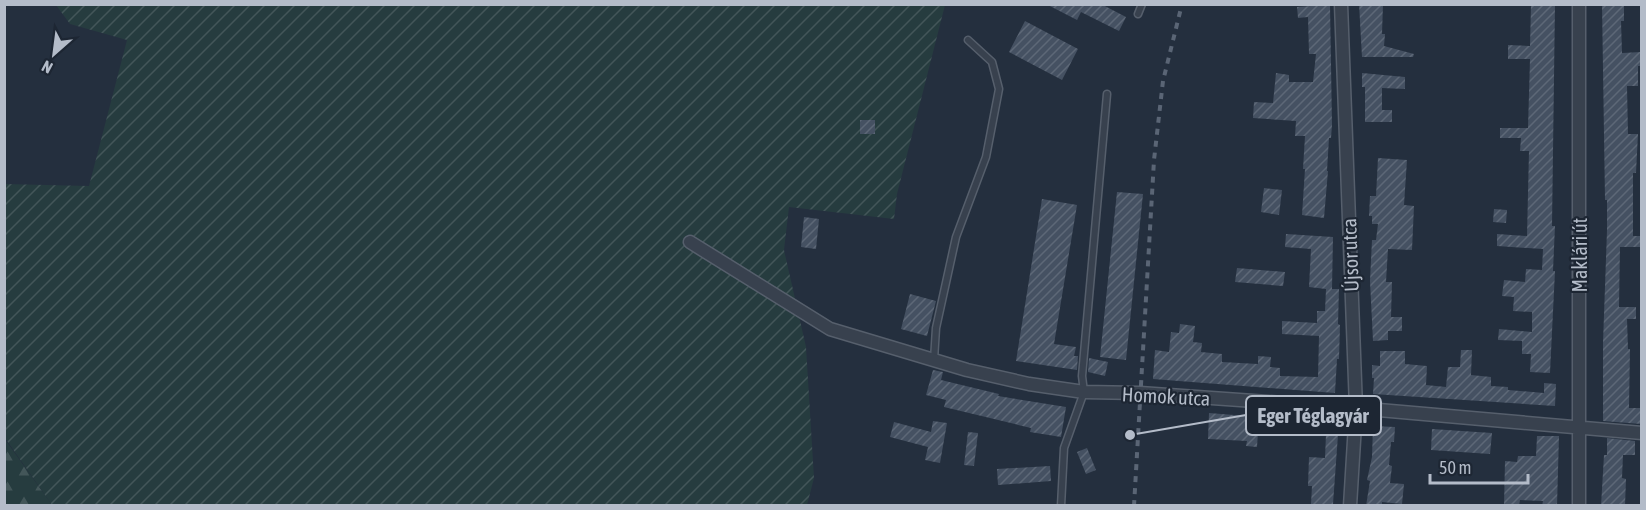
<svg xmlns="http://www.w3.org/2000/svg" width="1646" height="510" viewBox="0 0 1646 510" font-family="'Asap Condensed',sans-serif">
	<defs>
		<pattern id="forest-firs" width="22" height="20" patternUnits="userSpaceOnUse" patternTransform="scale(1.5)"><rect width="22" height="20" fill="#263c3f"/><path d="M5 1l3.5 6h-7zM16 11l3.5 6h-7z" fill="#435659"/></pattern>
		<pattern id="garden-furrows" width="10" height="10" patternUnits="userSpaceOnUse" patternTransform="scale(1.5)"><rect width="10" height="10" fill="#263c3f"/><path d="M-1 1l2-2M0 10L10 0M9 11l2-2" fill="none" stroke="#435659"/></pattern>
		<pattern id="building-hatch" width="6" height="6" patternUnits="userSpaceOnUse" patternTransform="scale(1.5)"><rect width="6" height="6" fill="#455162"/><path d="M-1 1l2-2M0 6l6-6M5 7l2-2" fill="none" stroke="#5d6877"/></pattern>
	</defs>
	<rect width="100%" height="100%" fill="#242f3e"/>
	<path fill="url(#forest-firs)" d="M4,438L52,505H5Z"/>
	<path fill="url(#garden-furrows)" d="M56,5H945L897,194L894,219L789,207L784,250L806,347L814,478L807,505H52L5,438L4,184L89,186L127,40L70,24Z"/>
	<path fill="url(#building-hatch)" d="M1046,4H1101L1126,17L1119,31L1081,12L1077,20Z
		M1311,4H1330L1332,125L1331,138H1329L1327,171H1328L1324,218L1302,215L1305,169H1303L1305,136H1295L1296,121L1253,118L1254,102L1273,103L1276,73L1289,75V82H1313L1316,54H1309L1308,17L1298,18L1297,7L1311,6Z
		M1359,4H1383L1382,34H1385L1384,46L1414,54L1413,57H1362Z
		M1555,4L1552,226H1555L1553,271H1555L1550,373L1530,372L1531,354H1522V341L1498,340L1499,329L1532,332V312L1513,311L1514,297L1502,296L1504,280L1525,282L1526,269L1542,270L1543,249L1497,246V234L1527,236L1529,151H1520L1521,138H1500V128H1528L1530,59H1508V45L1530,46L1531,5Z
		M1602,4H1624V21H1621L1622,53L1641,52V66H1638V86H1627L1628,134H1638L1636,173H1633V236H1641V247H1620L1619,307H1636V319H1627L1628,349H1630L1629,408H1641V424L1603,421V343L1607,230V200H1605Z
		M1025,21L1078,49L1062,80L1009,52Z
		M1362,73L1405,77V89L1382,88V110H1392V122H1365V87H1362Z
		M860,120H875V134H860Z
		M1378,158L1407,160L1404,205L1414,206L1412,250L1388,249L1386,282H1392L1391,317H1402V331H1388V340L1373,341L1370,281L1372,240H1376L1378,224H1372V216H1369L1370,196H1376Z
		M1264,188L1282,190L1279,215L1261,212Z
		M1117,192L1143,194L1126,360L1100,357Z
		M1042,199L1077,205L1054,344L1076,347L1074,356H1078L1077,370L1016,361Z
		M1494,209L1507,210L1506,223L1493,222Z
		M804,217L819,219L816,249L801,247Z
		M1286,234L1333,237L1332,289H1339L1338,324L1340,325L1339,359H1337L1335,393L1153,379L1155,350L1169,352L1171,332L1179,333L1180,324L1195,326L1193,342L1202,343L1201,352L1222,354V362L1258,364V356L1271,357L1270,367L1280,368V376L1318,377L1319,336L1282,334V321L1317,323V311H1325L1326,289L1309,287L1311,249L1285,247Z
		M1237,268L1285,272L1283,286L1235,282Z
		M910,294L936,301L927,336L901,329Z
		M1461,350H1472L1471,375L1491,377V386L1508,387V390L1544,393V383L1556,384L1555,406L1373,394L1374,378H1372V365L1380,366V351H1405V364L1427,366L1426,385L1446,387L1448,367H1460Z
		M1089,358L1108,362L1105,376L1088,372Z
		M933,370L943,372L941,380L999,394L998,396L1066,407L1061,437L1030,432L1031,428L944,407L946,400L926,395Z
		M1209,413L1259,417L1257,447L1246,446L1247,441L1208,439Z
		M1287,418L1339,421L1333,504H1311L1312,486H1308L1309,457L1325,458L1326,434L1287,432Z
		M933,421L947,423L940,463L925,460L928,447L890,437L894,422L931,432Z
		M1373,426L1395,427L1394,442H1391L1389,465L1392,466L1390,483L1404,484L1402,504L1382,502V506H1366L1370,481L1367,480L1372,457Z
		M1432,429L1492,433L1490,454L1431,450Z
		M968,432L978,433L974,466L964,465Z
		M1537,436H1559L1557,506H1542L1543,501L1520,500L1519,506H1504L1505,461L1517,462L1518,456H1536Z
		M1607,438L1635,441V455H1623L1622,478L1626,479L1625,506H1601L1604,455H1607Z
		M1087,448L1096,470L1086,474L1077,452Z
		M1050,466L1051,481L998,485L997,469Z"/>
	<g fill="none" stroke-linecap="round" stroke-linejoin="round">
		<g stroke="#565f6c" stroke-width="9">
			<path id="service" d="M1138,14L1142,4
				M934,360L936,328L956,237L986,157L999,89L992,62L968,40
				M1061,506L1064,448L1084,392L1082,376L1107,94"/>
		</g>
		<g stroke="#565f6c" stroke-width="15">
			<path id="minor" d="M1341,4L1356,408L1350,506
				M1579,4V506
				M690,242L830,329L967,370L1029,384L1084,392L1140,393L1356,408L1642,433"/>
		</g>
		<use href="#service" stroke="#38414e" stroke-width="6"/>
		<use href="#minor" stroke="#38414e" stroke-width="12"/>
		<path stroke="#5a6575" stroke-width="4" stroke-dasharray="6 6" stroke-linecap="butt" d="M1134,506L1154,160L1163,81L1182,4"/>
	</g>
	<g text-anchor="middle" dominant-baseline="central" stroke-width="4.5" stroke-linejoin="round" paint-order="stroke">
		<g font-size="20" fill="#b4bcc9" stroke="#1d2633">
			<text transform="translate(1350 255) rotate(-92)">Újsor utca</text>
			<text transform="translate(1579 255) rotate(-90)">Maklári út</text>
			<text transform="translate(1166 396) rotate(3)">Homok utca</text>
		</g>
	</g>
	<path fill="none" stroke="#b4bcc9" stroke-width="2" d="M1130 435L1246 415"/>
	<circle fill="#b4bcc9" stroke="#1d2633" stroke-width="2" cx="1130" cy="435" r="6"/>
	<rect fill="#1d2633" stroke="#b4bcc9" stroke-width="2" x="1246" y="396" width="135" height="39" rx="6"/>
	<g font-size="21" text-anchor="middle" font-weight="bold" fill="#b4bcc9">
		<text x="1313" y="423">Eger Téglagyár</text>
	</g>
	<rect width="1646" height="510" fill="none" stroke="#b4bcc9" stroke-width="12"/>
	<g transform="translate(54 54) rotate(208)" stroke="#1d2633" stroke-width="4.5" paint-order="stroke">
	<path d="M0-4.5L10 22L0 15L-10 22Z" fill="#b4bcc9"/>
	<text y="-9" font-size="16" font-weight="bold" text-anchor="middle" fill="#b4bcc9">N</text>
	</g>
	<path d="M1430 474v9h98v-9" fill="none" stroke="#b4bcc9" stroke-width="3"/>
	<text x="1439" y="474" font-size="18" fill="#b4bcc9" stroke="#1d2633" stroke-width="4.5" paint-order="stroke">50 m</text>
</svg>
